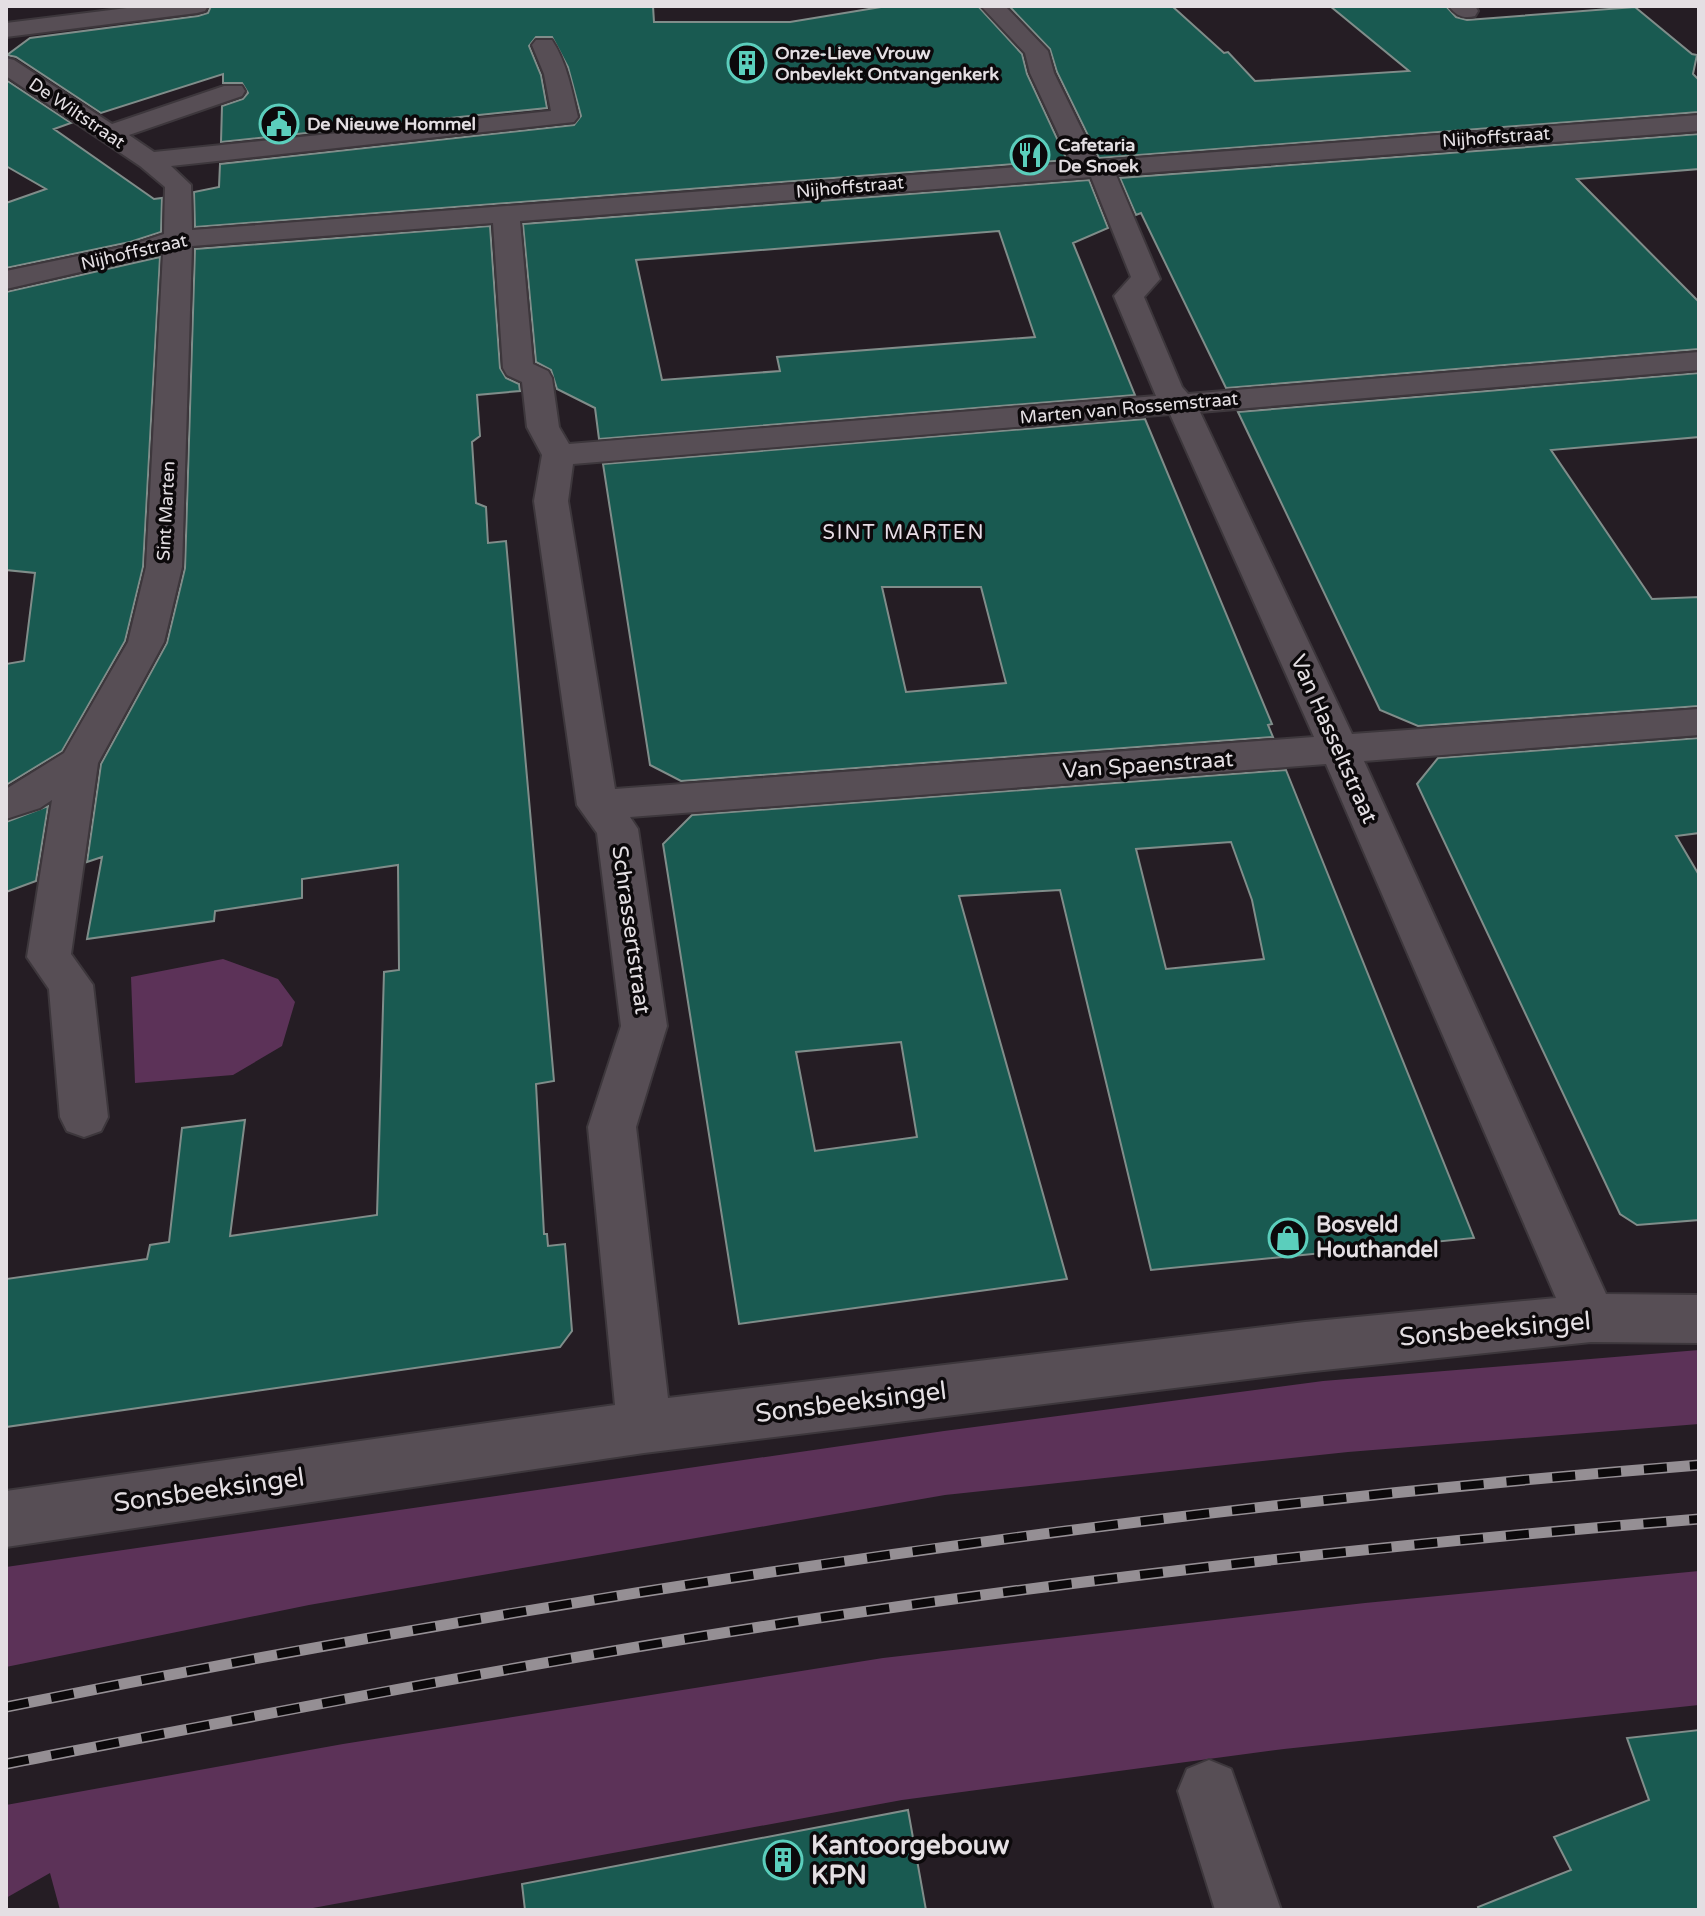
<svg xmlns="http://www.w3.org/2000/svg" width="1705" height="1916" viewBox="0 0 1705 1916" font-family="'Varela Round',sans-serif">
	<rect width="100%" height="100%" fill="#251d24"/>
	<path fill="#5c3258" d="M223,959L278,979L295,1002L282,1046L233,1075L135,1083L131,977Z
		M1699,1350V1424L1348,1452L945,1495L309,1605L6,1667V1567L944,1431L1323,1381Z
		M1699,1571V1705L1284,1749L902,1800L302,1910H60L50,1873L6,1898V1805L343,1744L883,1658L1365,1603Z"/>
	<path fill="#195a51" stroke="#808d8a" stroke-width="2" fill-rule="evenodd" d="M211,6H653L654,22H790L887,6H978L1022,54L1027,74L1067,160L195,227L194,192L219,187L220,164L574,125L581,116L568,67L552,37H536L529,46L541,75L547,108L221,142L222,106L243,99L248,93L242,83H223V74L101,113L16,57L7,55L30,38L198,16L208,13Z
		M1009,6H1172L1224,53L1228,52L1255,81L1409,71L1330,6H1446L1456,17L1467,20L1635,7L1692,54L1697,55L1693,74L1699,80V112L1099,158L1057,72L1050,49Z
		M6,80L71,123L54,129L154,199L162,198L161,232L130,242L6,268V203L46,189L6,166Z
		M1699,134V169L1577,179L1699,302V349L1226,388L1141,213L1136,215L1120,178Z
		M1089,180L1108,228L1073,243L1135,395L599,439L595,408L557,389L551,370L536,362L523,224ZM999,231L1035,337L777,357L780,371L662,380L636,260Z
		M490,226L500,368L506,378L519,384L520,391L477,395L480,436L472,442L476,503L486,507L488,543L506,541L554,1081L536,1084L544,1234H547L548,1246L565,1244L572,1331L560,1347L6,1427V1279L147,1259L150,1245L169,1242L182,1128L245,1120L230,1236L377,1215L384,972L399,970L398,865L302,879V898L215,911L214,921L87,939L102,857L87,862L101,764L167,643L185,568L195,249Z
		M160,257L143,567L125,641L62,751L6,785V664L24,661L35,573L6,570V292Z
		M1699,373V437L1551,450L1652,599L1699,597V706L1418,726L1380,710L1238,412Z
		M1145,419L1272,724L1268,725L1273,737L681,781L650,765L603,464ZM882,587H981L1006,683L906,692Z
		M1699,738V833L1676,836L1699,875V1220L1637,1225L1620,1214L1417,784L1438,758Z
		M1286,770L1474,1238L1151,1270L1060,890L959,896L1067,1279L739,1324L663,844L692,815ZM1231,842L1252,900L1264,959L1166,969L1136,849ZM901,1042L917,1137L815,1151L796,1052Z
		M48,806L36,881L6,892V822Z
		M1699,1730V1910H1479L1478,1907L1571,1870L1554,1837L1649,1800L1627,1738Z
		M908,1810L926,1910H525L522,1884Z"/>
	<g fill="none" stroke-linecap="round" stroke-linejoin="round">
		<g stroke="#3d373c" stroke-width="4">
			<path id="minor" d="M143,6H208L205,11L197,13L6,37V23Z
				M981,6H1005L1048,51L1054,73L1097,161L1699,115V131L1116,175L1160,279L1144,297L1182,387L1188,394L1699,352V370L1200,412L1352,734L1699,709V735L1364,761L1606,1294L1699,1295V1343L1591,1342L1305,1372L644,1453L6,1547V1491L615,1405L588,1127L621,1026L597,833L577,805L534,501L542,455L527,427L522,382L507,375L503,368L493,223L192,246L182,567L164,642L98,763L71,954L93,985L108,1117L101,1131L84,1137L67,1131L60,1117L49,989L27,957L52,800L40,808L6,819V789L64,753L128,642L146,567L163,253L6,289V271L131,245L164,234L165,187L140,166L6,76V58L14,60L112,124L224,86H242L245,91L242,96L129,135L154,152L551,111L544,74L532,45L536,40H552C567,63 572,91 578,117L574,122L171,166L191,185L192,230L1072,163L1030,73L1025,53ZM1091,177L1131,277L1114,296L1156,396L569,444L559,427L552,378L548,371L533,364L520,221ZM1170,414L1314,737L615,789L568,501L573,464ZM1326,764L1556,1298L1305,1322L668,1398L636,1127L667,1026L638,829L630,817Z
				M1449,6H1475L1478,11L1475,16C1464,19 1456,16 1449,6Z
				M1209,1760L1231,1769L1281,1910H1215L1178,1791L1187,1769Z"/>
		</g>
		<use href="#minor" fill="#574e55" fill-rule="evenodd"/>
		<g stroke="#958f94" stroke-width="11">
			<path id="rail" d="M6,1707C566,1594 1130,1510 1699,1465
				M6,1764C276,1712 546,1659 819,1618C1111,1575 1405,1543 1699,1519"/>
		</g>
		<use href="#rail" stroke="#0c090b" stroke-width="8" stroke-dasharray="23" stroke-linecap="butt"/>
	</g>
	<defs>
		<g id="building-ring" transform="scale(2)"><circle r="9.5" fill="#0c090b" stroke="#5bcebc" stroke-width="1.5"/><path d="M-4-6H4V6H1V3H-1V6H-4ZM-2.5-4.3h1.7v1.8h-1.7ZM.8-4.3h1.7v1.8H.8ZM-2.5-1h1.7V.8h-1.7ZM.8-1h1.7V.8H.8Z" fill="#5bcebc"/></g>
		<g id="civic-ring" transform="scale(2)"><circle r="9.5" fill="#0c090b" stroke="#5bcebc" stroke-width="1.5"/><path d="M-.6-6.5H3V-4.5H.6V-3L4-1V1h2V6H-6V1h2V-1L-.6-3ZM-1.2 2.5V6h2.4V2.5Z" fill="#5bcebc"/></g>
		<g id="restaurant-ring" transform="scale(2)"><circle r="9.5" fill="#0c090b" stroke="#5bcebc" stroke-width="1.5"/><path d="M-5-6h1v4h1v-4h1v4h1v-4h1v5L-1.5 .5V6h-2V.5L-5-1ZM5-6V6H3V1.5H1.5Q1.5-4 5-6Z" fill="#5bcebc"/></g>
		<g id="shop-ring" transform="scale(2)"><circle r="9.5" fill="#0c090b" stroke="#5bcebc" stroke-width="1.5"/><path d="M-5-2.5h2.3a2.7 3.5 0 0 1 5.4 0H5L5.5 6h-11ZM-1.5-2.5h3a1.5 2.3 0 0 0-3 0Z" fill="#5bcebc"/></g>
	</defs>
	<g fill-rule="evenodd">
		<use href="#building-ring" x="747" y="63"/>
		<use href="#civic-ring" x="279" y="124"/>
		<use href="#restaurant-ring" x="1030" y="155"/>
		<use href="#shop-ring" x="1288" y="1238"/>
		<use href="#building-ring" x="783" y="1860"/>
	</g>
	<g text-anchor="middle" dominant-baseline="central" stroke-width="7" stroke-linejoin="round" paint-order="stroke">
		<g font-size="18" font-weight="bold" fill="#e4dfe3" stroke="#0c090b" text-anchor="start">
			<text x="775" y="53">Onze-Lieve Vrouw<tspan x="775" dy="21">Onbevlekt Ontvangenkerk</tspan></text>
			<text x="307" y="124">De Nieuwe Hommel</text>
			<text x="1058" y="145">Cafetaria<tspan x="1058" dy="21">De Snoek</tspan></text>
		</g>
		<g font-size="18" fill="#e4dfe3" stroke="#0c090b">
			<text transform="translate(77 113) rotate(34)">De Wiltstraat</text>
			<text transform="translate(1496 137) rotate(-4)">Nijhoffstraat</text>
			<text transform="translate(850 187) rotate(-5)">Nijhoffstraat</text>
			<text transform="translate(134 252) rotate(-13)">Nijhoffstraat</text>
			<text transform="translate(1129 408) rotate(-5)">Marten van Rossemstraat</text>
			<text transform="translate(166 511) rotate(-87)">Sint Marten</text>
		</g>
		<g font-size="20" letter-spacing="2" fill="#e8dee7" stroke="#0c090b">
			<text x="904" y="533">SINT MARTEN</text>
		</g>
		<g font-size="22" fill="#e4dfe3" stroke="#0c090b">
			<text transform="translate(1334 739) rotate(66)">Van Hasseltstraat</text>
			<text transform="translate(1148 765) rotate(-4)">Van Spaenstraat</text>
			<text transform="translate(631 930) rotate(82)">Schrassertstraat</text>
		</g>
		<g font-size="22" font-weight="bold" fill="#e4dfe3" stroke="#0c090b" text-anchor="start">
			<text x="1316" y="1225">Bosveld<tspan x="1316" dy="25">Houthandel</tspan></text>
		</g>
		<g font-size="26" fill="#e4dfe3" stroke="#0c090b">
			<text transform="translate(1495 1329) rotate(-5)">Sonsbeeksingel</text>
			<text transform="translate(851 1402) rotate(-7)">Sonsbeeksingel</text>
			<text transform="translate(209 1490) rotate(-8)">Sonsbeeksingel</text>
		</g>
		<g font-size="26" font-weight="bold" fill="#e4dfe3" stroke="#0c090b" text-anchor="start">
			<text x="811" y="1845">Kantoorgebouw<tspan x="811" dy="30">KPN</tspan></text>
		</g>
	</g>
	<rect width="1705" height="1916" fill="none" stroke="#e4dfe3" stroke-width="16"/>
</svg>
